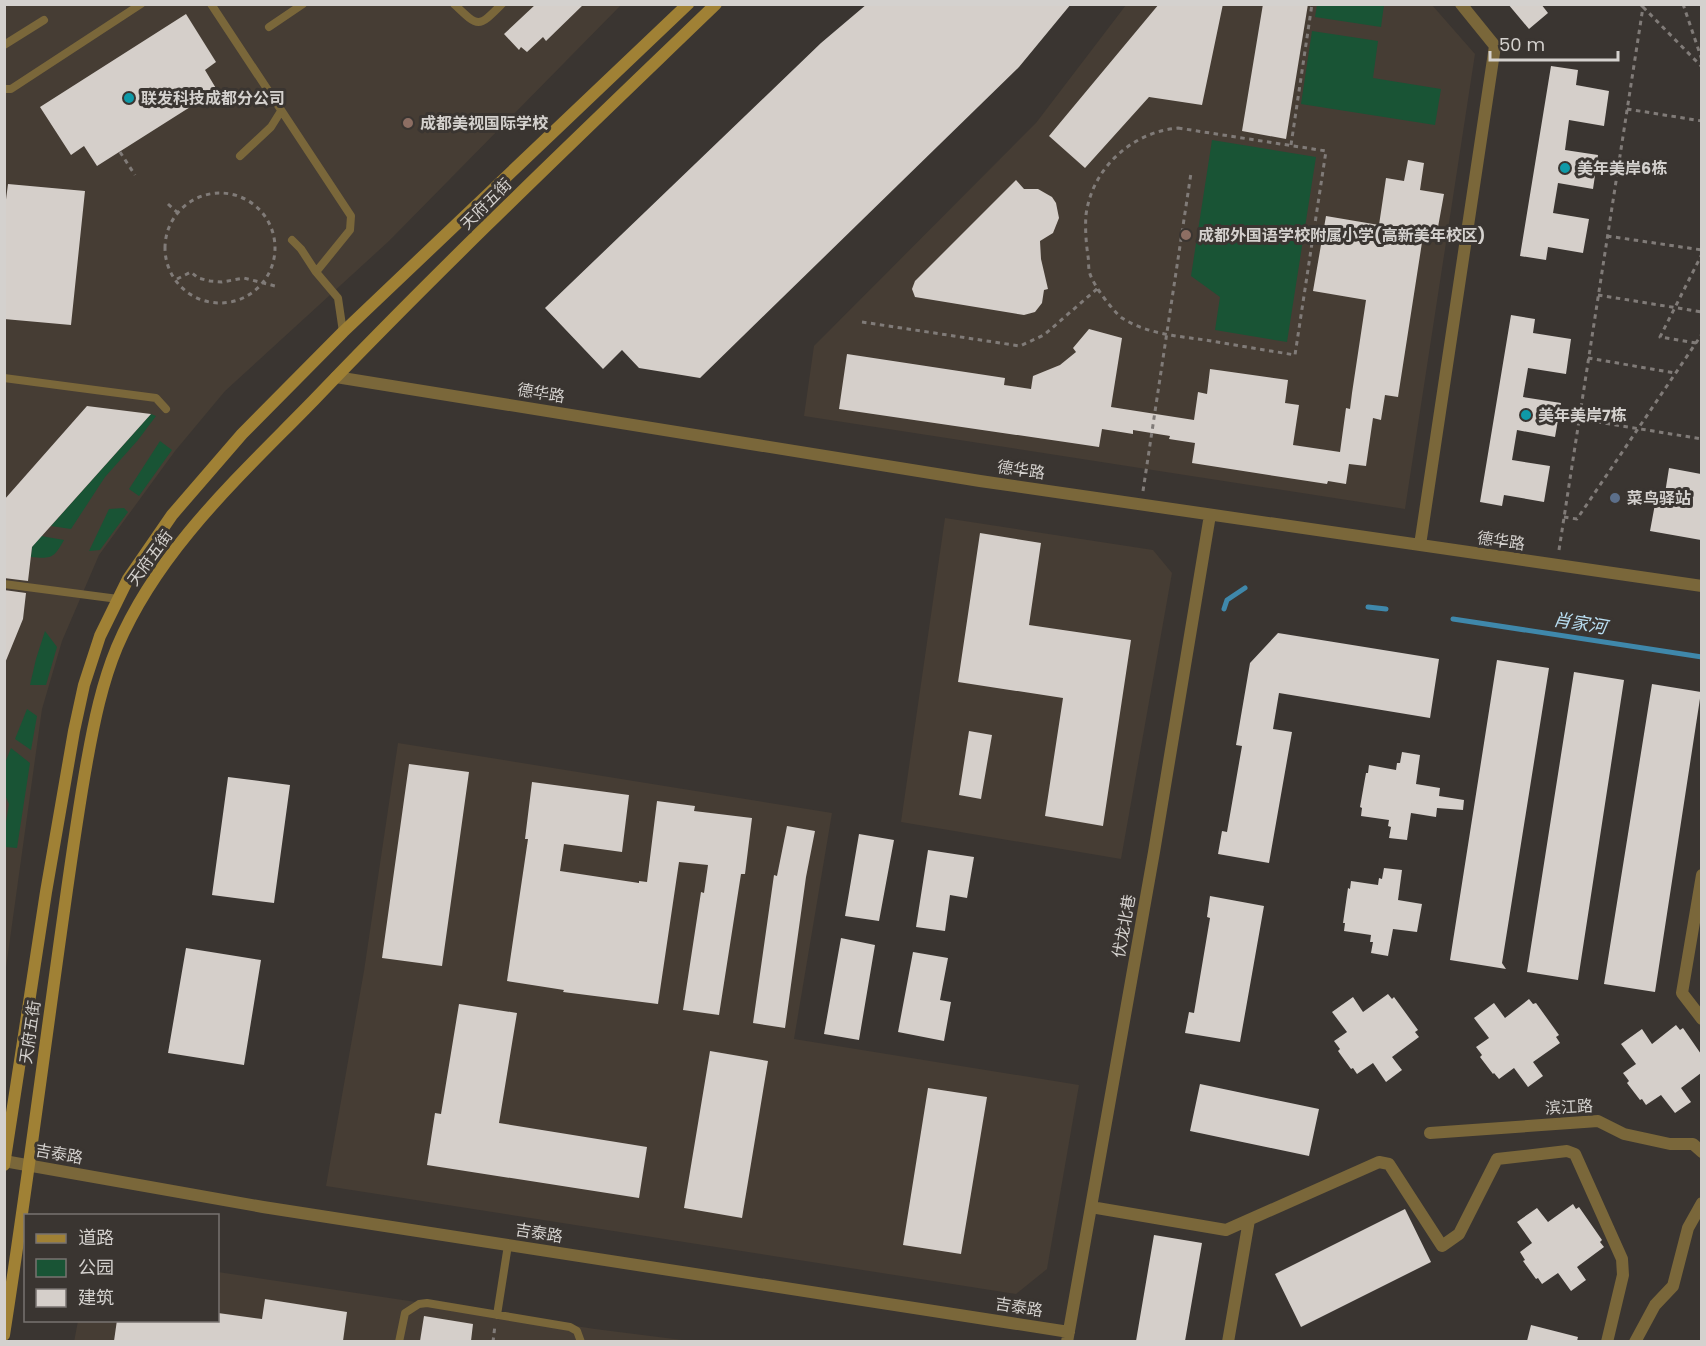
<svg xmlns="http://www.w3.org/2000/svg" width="1706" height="1346" viewBox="0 0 1706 1346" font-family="Poppins,'Noto Sans SC',sans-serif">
	<rect width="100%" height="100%" fill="#3a3531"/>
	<path fill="#463d34" d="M5,5H621L389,241L225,391L175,451L99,555L62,641L42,709L5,975Z
		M1126,5H1432L1475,54L1405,509L804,416L814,346L1036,123Z
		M945,518L1153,550L1172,573L1121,859L901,822Z
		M398,743L832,813L794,1039L1079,1085L1047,1269L1016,1294L326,1186L364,971Z
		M218,1272L595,1329L690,1341L74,1342L78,1321L218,1320Z"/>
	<path fill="#195435" d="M1317,5H1384L1381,27L1315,17Z
		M1312,31L1378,41L1373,78L1441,89L1435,125L1301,104Z
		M1212,140L1316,157L1287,342L1215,330L1220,297L1191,276Z
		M151,414L156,416L138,440L105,477L71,529L51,526Z
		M160,441L172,450L139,496L129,489Z
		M124,508L128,512L100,550L89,551L109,509Z
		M41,536L64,540C54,558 52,559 31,557L32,547Z
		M45,631L57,647L46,685H30L36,659Z
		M27,709L37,716L31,750L15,739Z
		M11,748L30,763L17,848L5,847V828L9,804L5,795V763Z"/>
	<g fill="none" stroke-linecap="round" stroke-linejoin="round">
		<path stroke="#3f88ab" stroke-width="5" d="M1368,607L1386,609
			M1224,609L1227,600L1245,588
			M1453,619L1702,657"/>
	</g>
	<path fill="#d5cfca" d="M536,4H584L546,41L543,37L527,52L521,47L519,50L504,34Z
		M867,4H1071L1019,67L700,378L639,368L622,350L603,369L545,308L821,43Z
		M1159,4H1223L1202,105L1149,97L1085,168L1049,136Z
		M1263,4H1308L1286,139L1242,131Z
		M1508,4H1541L1548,13L1529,29Z
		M186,14L216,62L205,70L217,90L97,166L84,146L71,155L40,107Z
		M1551,66L1578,70L1576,85L1609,91L1604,126L1569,120L1565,150L1598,155L1593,189L1558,183L1553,213L1589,219L1583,253L1548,247L1546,260L1520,256Z
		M1408,160L1424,163L1420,190L1444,194L1436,238L1423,236L1398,397L1385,395L1381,420L1373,418L1366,466L1349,464L1346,484L1328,481L1327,484L1192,463L1195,443L1169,439L1170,436L1133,430V434L1102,429L1099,447L839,409L847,354L1005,378L1004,385L1031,389L1033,376L1060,365L1076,352L1073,348L1089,329L1122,338L1111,407L1194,420L1198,392L1207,394L1210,369L1288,380L1285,403L1299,405L1293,445L1340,452L1346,408L1350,409L1352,393L1366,300L1313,291L1326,216L1379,225L1386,178L1404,181Z
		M1016,180L1024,189H1038L1052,197L1056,203L1059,218L1053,233L1040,241L1041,259L1048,289L1044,290L1042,303L1035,312L1024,315L915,297L912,289L915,281Z
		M8,184L85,191L71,325L4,319V215Z
		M1511,315L1535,319L1533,333L1571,339L1566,374L1528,368L1523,397L1561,403L1555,437L1517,430L1512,460L1550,466L1544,502L1504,495L1502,506L1480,502Z
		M87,406L151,414L32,547L28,581L4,578V500Z
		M1669,468L1701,474V540L1650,531L1655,504L1663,506Z
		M980,533L1041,543L1029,625L1131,640L1103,826L1045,816L1063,698L958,682Z
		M4,590L26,593L23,619L5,663Z
		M1278,633L1439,659L1430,718L1279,693L1273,729L1292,732L1269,863L1218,854L1222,831L1227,832L1242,746L1236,745L1250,663Z
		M1497,660L1549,668L1502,963L1506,969L1450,960Z
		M1574,672L1624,680L1578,980L1527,972Z
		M1652,684L1701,692L1655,992L1604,984Z
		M969,731L992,735L981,799L959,795Z
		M1402,752L1420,755L1416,784L1440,788L1439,796L1464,800L1463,810L1437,808L1436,817L1411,813L1407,840L1389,838L1391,827L1388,826L1389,820L1361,816L1362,808L1360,807L1366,773H1368L1369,765L1396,770L1397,763H1400Z
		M409,764L469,772L442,966L382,958Z
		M228,777L290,785L274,903L212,895Z
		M532,782L629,795L622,852L564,844L560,871L639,883V881L647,882L657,801L695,806L694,811L752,818L745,874H741L719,1015L683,1010L701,892L704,893L708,865L679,862L658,1004L563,992L564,990L507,981L528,839H525Z
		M787,826L815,831L806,877L785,1028L753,1023L774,875L777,876Z
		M859,834L894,840L879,921L845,916Z
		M928,850L974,857L967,898L950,895L945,931L916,927Z
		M1384,868L1402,870L1398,900L1422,904L1417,932L1393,929L1388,956L1371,953L1373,942H1370L1371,935L1344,931L1345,923H1343L1348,888L1350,889L1351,881L1378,885L1379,878L1382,879Z
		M1210,896L1264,906L1240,1042L1185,1033L1189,1012L1194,1013L1210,918L1207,917Z
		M841,938L875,945L859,1040L824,1034Z
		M186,948L261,960L244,1065L168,1053Z
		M913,952L948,958L940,1000L951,1002L944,1041L898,1032Z
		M1388,994L1392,999L1394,997L1418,1030L1415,1032L1419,1037L1392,1057L1402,1070L1386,1082L1373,1063L1357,1074L1353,1068L1351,1069L1338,1051L1340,1049L1334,1041L1347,1032L1332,1012L1353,997L1363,1012Z
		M1529,999L1533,1004L1536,1003L1559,1035L1556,1037L1560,1043L1533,1062L1543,1076L1528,1087L1514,1068L1499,1079L1494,1073L1493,1074L1480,1057L1482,1055L1476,1047L1489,1038L1474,1018L1494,1003L1505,1018Z
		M459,1004L517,1013L499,1123L647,1147L639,1198L427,1165L435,1113L441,1114Z
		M1676,1025L1680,1030L1683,1028L1701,1054V1073L1681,1088L1691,1102L1675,1113L1661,1095L1646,1105L1642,1099L1640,1100L1627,1083L1629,1081L1623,1073L1636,1064L1621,1044L1642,1029L1652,1044Z
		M710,1051L768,1061L742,1218L684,1208Z
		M1200,1084L1319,1109L1309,1156L1190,1131Z
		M928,1088L987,1097L961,1254L903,1245Z
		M1573,1204L1576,1209L1579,1207L1602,1240L1600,1242L1604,1247L1577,1267L1586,1280L1571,1291L1558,1273L1542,1284L1538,1278L1536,1279L1523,1261L1525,1260L1520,1252L1532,1243L1517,1222L1537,1208L1548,1222Z
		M1405,1209L1431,1262L1301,1327L1275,1274Z
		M1154,1235L1202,1243L1185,1341H1136Z
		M265,1299L347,1312L343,1341H114L117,1320H218V1313L262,1319Z
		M424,1316L473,1324L471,1341H420Z
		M1531,1325L1578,1337L1577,1341H1527Z"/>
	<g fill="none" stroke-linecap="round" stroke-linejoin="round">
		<path stroke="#807b78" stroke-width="3" stroke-dasharray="4.5 4.5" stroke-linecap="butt" d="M1683,4L1702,60
			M1643,7L1702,67
			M1627,109L1702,121
			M1178,128L1326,151L1295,355C1265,350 1235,345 1205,340C1177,336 1147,334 1122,318C1112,310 1094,286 1090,274C1088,268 1089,262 1088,256C1086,243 1085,228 1086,215C1092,168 1132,132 1178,128Z
			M1291,145L1312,4
			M120,152L135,175
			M165 248a55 55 0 1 1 110 0a55 55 0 1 1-110 0Z
			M168,204L178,213
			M1607,236L1702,250
			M177,279L191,272L198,278L210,281L222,282L244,278L279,287
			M1598,295L1702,312
			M862,322L1020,346L1044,335L1098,288
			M1696,343L1660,337L1702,254
			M1588,358L1675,373
			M1579,419L1702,439
			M1143,491L1191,173
			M1564,517L1577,519L1702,334
			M1559,550L1643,7L1640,4
			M493,1342L495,1325"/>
		<path stroke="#7a673a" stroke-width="8" d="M211,4L351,216L350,230L316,272L338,298L343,332
			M454,4C479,28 478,28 502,4
			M269,27L303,4
			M4,45L44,20
			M4,89H11L141,4
			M240,156L271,127L281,111
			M292,240L301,249L316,272
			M4,378L156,398L166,409
			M4,584L118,599
			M497,1315L508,1245
			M399,1342L405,1313L419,1304L427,1303L570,1327L577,1331L581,1342"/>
		<path stroke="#7a673a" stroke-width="12" d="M336,377L980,481L1702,586
			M1420,545L1495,46L1461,4
			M1702,875L1682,993L1702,1019
			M1430,1133L1598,1121L1624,1134L1670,1144H1693L1702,1152
			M4,1161L263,1207L1069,1332
			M1091,1207L1226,1230L1379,1162L1389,1164L1442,1246L1459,1234L1497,1159L1567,1151L1575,1154L1622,1259L1623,1275L1607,1342
			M1067,1342L1154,852L1210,515
			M1228,1342L1249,1220
			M1635,1342L1655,1305L1673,1286L1688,1228L1702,1203"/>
		<path stroke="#a08135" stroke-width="12" d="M4,1165L46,892L74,731L84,685L100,636L128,579L172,515L242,434L343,332L688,4
			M4,1335C26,1194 44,1052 64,911C71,861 78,811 87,761C94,722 102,683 117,647C159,548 241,475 314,400C444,264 580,135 716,4"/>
	</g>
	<g fill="#0f9aa8" stroke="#3a3531" stroke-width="2">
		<circle cx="129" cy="98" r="6"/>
		<circle cx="1565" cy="168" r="6"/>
		<circle cx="1526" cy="415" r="6"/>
	</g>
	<g fill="#8d6e63" stroke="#3a3531" stroke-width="2">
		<circle cx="408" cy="123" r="6"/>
		<circle cx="1186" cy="235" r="6"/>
	</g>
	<circle fill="#5c6f8a" stroke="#3a3531" stroke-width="2" cx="1615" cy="498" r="6"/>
	<g text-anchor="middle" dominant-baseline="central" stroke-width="6" stroke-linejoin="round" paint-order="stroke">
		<g font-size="16" font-weight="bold" fill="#d4d1ce" stroke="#3a3531" text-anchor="start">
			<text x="141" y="98">联发科技成都分公司</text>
			<text x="420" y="123">成都美视国际学校</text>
			<text x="1577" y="168">美年美岸6栋</text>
			<text x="1198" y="235">成都外国语学校附属小学(高新美年校区)</text>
			<text x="1538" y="415">美年美岸7栋</text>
			<text x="1627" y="498">菜鸟驿站</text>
		</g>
		<g font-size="16" fill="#d4d1ce" stroke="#3a3531">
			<text transform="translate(486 204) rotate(-45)">天府五街</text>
			<text transform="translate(541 393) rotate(9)">德华路</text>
			<text transform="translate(1021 470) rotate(8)">德华路</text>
			<text transform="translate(1501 541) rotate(8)">德华路</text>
			<text transform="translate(150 558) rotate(-54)">天府五街</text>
			<text transform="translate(1124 926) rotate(-80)">伏龙北巷</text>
			<text transform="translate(30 1032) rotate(-82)">天府五街</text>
			<text transform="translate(1569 1107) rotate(-3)">滨江路</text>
			<text transform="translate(59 1154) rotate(10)">吉泰路</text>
			<text transform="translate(539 1233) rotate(9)">吉泰路</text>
			<text transform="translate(1019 1307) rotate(9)">吉泰路</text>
		</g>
		<g font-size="18" font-style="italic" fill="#b9def2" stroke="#3a3531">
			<text transform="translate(1580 623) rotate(9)">肖家河</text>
		</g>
	</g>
	<rect width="1706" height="1346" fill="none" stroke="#d4d1ce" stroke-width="12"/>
	<rect x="24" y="1214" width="195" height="108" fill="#3a3531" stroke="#787370" stroke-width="1.5"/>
	<rect x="36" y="1234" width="30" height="9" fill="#a08135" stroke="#787370" stroke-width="1.5"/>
	<text x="78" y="1244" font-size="18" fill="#d4d1ce">道路</text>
	<rect x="36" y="1259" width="30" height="18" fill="#195435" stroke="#787370" stroke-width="1.5"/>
	<text x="78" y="1274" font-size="18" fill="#d4d1ce">公园</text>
	<rect x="36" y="1289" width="30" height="18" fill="#d5cfca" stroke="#787370" stroke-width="1.5"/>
	<text x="78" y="1304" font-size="18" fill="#d4d1ce">建筑</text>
	<path d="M1490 51v9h128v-9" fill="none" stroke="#d4d1ce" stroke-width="3"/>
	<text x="1499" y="51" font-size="18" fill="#d4d1ce" stroke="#3a3531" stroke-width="4.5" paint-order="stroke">50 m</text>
</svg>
